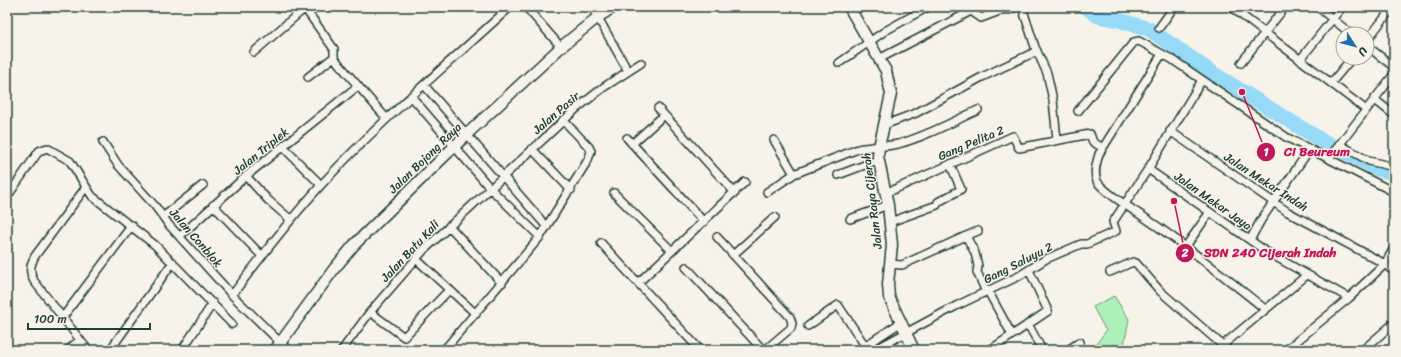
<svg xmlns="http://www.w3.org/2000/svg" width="1401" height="357" viewBox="0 0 1401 357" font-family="Sriracha,sans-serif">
	<rect width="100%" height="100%" fill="#f7f3e8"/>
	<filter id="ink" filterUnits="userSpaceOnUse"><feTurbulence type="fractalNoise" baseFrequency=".025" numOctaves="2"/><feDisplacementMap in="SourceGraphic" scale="8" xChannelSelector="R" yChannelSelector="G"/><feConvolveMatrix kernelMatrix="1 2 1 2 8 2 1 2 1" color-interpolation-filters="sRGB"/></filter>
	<g filter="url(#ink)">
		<path fill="#aef0b9" stroke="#669676" d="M1114,296L1129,319L1123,350H1088L1096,344L1106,331L1093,307Z"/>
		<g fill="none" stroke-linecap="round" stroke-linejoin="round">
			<path stroke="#96daf8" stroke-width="15" d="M1086,7L1098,16L1119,20L1149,29L1214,74L1321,140L1378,169L1394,173"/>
			<g stroke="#1f3d34" stroke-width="10">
				<path id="street" d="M304,7L334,49V57L339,64L387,119
					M526,7L561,47
					M592,7L628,71
					M1022,7L1035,47L1047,73L1053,100L1057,140
					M1231,7L1365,109
					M1318,7L1351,34
					M1159,28L1174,7
					M1367,40L1393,7
					M1367,46L1394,67
					M254,52L305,8
					M1162,54L1099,154C1097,162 1093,172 1097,181C1101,189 1121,202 1130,208C1177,238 1221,274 1265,309
					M879,59L971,11L981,18L1005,9L1009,10L1016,7
					M1300,60L1342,7
					M839,63L885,31L928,7
					M1241,63L1285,7
					M308,77L334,57
					M1331,83L1352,58
					M424,85L547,227
					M411,96L490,188L540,237
					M1374,99L1394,115
					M658,108L735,193
					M1078,111L1134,42L1139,41L1173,60L1286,137L1394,192
					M884,125L916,113L982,77L1037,51
					M1170,131L1288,212L1385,264L1394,272
					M627,138L704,222
					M774,140L794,174L858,149C871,146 884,147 898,144C925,137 952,122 978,110
					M103,142L118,165L155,206L169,225L232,295L288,350
					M632,144L664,115
					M1339,144L1369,161L1394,167
					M283,147L321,185
					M532,149L571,190
					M1329,158L1394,74
					M1148,169L1267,252L1349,298
					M838,175L878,160
					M246,176L268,200L291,220
					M86,187L35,256C30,265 29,272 34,281L88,350
					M767,192L794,174
					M885,192L893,190L1013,136L1019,148L1090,134L1093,142L1103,148
					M614,193L672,251
					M7,197L39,151L47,148L70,161L92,196L155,245L232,324
					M213,205L262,256
					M163,217L203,185
					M850,219L888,205
					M890,222L937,205L938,202L960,190L961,189L950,164
					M449,226L502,283
					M180,236L246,176L358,86
					M966,236L978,231
					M717,237L790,317L792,323L791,328L765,350
					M1250,240L1261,220L1310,149
					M601,243L700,350
					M1186,246L1210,212
					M733,255L775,217
					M416,259L476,314
					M890,264L902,265L966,236L975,253L978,266L977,272L986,292
					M686,267L763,350
					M1110,272L1133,262L1136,263L1160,291L1228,350
					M639,282L745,182
					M988,291L1012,335
					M232,295C261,257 290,219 322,184C380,121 447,65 510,7
					M370,312L404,337L449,290
					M63,317L132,225
					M1028,324L1042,350
					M808,326L838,305L868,350
					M1223,345L1307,275
					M68,350L80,340
					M110,350L173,262
					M182,350L213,303
					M342,350L370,312L423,251L576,109L604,87L641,63
					M444,350L540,237L588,160L591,151L589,147L563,120
					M859,350L900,323
					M874,350L956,306L1019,276L1046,259L1081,244H1087L1116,231L1113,222L1148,169L1202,80
					M990,350L1048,311L1029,270
					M1068,350L1080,342
					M1286,350L1349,298L1385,264L1394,248
					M1363,350L1394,323"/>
			</g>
			<g stroke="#1f3d34" stroke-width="13">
				<path id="secondary" d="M849,7L886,71L891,94L879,147L878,156L888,205L892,245L888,284L889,297L914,350
					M275,350L334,269L354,245L467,134L561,47L598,17L614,7"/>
			</g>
			<use href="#street" stroke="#f7f3e8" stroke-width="7"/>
			<use href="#secondary" stroke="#f7f3e8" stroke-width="10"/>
		</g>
	</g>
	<g text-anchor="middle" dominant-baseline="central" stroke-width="3" stroke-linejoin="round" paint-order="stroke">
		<g font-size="12" fill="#1f3d34" stroke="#f7f3e8">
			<text transform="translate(556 113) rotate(-41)">Jalan Pasir</text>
			<text transform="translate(971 143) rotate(-23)">Gang Pelita 2</text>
			<text transform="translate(261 151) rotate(-39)">Jalan Triplek</text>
			<text transform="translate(425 158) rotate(-44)">Jalan Bojong Raya</text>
			<text transform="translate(1266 182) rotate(33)">Jalan Mekar Indah</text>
			<text transform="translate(872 201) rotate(-97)">Jalan Raya Cijerah</text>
			<text transform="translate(1213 201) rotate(35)">Jalan Mekar Jaya</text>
			<text transform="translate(196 238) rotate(49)">Jalan Conblok</text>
			<text transform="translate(410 251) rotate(-47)">Jalan Batu Kali</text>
			<text transform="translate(1018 263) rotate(-27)">Gang Saluyu 2</text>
		</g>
	</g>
	<path fill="none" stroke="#c2185b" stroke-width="1.5" d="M1242 92L1266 152M1174 201L1185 253"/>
	<g fill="#c2185b" stroke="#f7f3e8" stroke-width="1.5">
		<circle cx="1242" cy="92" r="4"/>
		<circle cx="1174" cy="201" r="4"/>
		<circle cx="1266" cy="152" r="10"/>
		<circle cx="1185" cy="253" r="10"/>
	</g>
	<g font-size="12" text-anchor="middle" font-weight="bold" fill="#fff">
		<text x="1266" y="156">1</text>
		<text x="1185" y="257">2</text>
	</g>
	<g font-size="13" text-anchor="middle" font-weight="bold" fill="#c2185b" stroke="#f7f3e8" stroke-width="3" stroke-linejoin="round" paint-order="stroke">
		<text x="1317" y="156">Ci Beureum</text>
		<text x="1270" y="257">SDN 240 Cijerah Indah</text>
	</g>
	<rect width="1401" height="357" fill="none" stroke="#f7f3e8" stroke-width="24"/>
	<rect x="12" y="12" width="1377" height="333" fill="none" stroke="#1f3d34" stroke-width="1.5" filter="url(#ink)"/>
	<g transform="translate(1355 46) rotate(126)"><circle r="19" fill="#f7f3e8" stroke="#a1aaa0"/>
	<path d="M0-3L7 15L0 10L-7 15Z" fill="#1f6fb2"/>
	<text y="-6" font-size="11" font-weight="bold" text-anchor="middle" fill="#1f3d34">U</text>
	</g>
	<path d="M28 323v6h122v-6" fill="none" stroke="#1f3d34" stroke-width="2"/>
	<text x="34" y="323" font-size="12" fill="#1f3d34" stroke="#f7f3e8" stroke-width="3" paint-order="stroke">100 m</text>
</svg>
